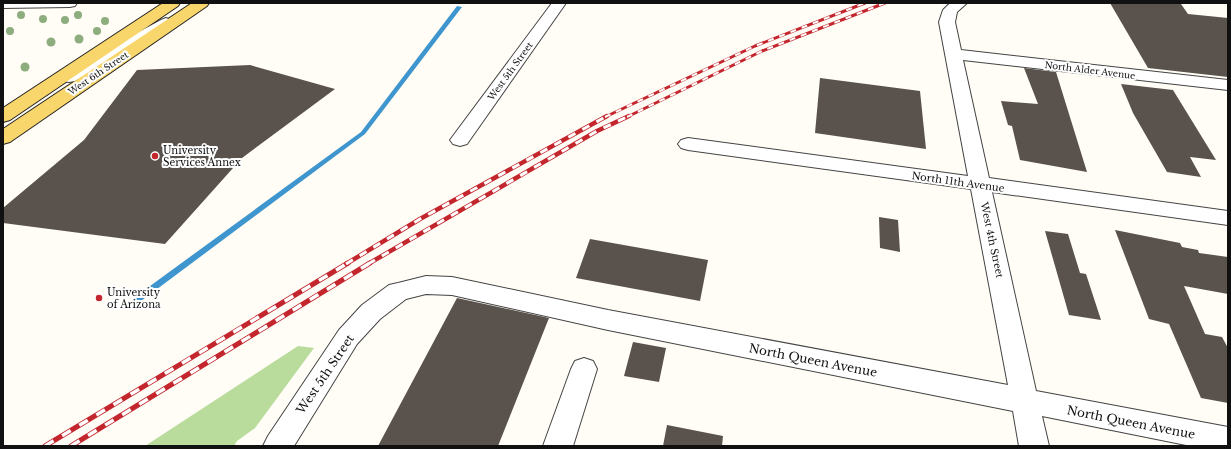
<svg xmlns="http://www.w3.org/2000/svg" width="1231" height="449" viewBox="0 0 1231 449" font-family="'Libre Baskerville',serif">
	<rect width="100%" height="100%" fill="#fffdf5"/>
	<path fill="#b9dc9c" d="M298,346L314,348L255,428L237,441L234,446H145Z"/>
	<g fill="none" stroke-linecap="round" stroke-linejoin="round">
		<path fill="#3f96cf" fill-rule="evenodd" d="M457,6L462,7L365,134L141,301L138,302L135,301L134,299L135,297L361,132Z"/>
	</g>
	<path fill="#5a524d" d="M1110,3L1181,4L1188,14L1228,18V77L1148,68Z
		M250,65L335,89L242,158L165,244L3,223V208L84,140L137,70Z
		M1024,68L1056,72L1087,172L1020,160L1012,126L1008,125L1001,101L1038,104Z
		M820,78L920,91L926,149L815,133Z
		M1121,84L1173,90L1216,160L1190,157L1201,177L1167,172L1133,113Z
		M879,217L898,220L900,252L880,248Z
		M1115,230L1180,243L1182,247L1198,250L1199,253L1228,257V294L1184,286L1205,334L1222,337L1228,348V403L1201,398L1169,324L1149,319Z
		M1045,231L1068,234L1080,273L1086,274L1101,320L1069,315Z
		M590,239L708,260L700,301L576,278Z
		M457,298L549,318L498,446H378Z
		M633,342L666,348L659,382L624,376Z
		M667,425L723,436L722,446H663Z"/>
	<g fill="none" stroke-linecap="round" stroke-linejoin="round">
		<g stroke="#444" stroke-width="2">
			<path id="minor" d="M3,3H77L75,6L70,7L3,8Z
				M552,3H566L467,144L460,146L453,144L450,140L453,136Z
				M950,3H967L957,12L955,22L961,50L1228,80V90L963,60L989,178L1228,211V225L992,192L1036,391L1228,427V446H1191L1042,416L1049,446H1019L1013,411L608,330L452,295L426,294L406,299L380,319L357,344L294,446H263L268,436L339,330L362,305L389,285L398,283L426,276L452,277L608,310L1008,385L971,189L688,150L681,148L678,144L681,140L688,138L968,176L939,22L943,10Z
				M166,18L171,20L174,23L171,26L75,81L69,82L63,81L60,77L63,73L161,20Z
				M584,358L593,361L597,369L573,446H543L571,369L575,361Z"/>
		</g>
		<g stroke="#222" stroke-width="2">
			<path id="major" d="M163,3H180L178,6L10,120L3,122V108Z
				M192,3H209L207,6L10,142L3,144V129Z"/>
		</g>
		<use href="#minor" fill="#fff" fill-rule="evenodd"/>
		<use href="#major" fill="#f9d66b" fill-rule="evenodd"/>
		<g stroke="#c4262e" stroke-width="3">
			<path id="rail-far2" d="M605,117L755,46L865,3
				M627,117L762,51L885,3"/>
		</g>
		<g stroke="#c4262e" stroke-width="4.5">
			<path id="rail-far1" d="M346,264L420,219L607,116
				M368,264L597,131L629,116"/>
		</g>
		<g stroke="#c4262e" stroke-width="5">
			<path id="rail" d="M45,446L348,263
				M71,446L370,263"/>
		</g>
		<use href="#rail-far2" stroke="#fff" stroke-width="2" stroke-dasharray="6" stroke-linecap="butt"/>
		<use href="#rail-far1" stroke="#fff" stroke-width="3" stroke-dasharray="8" stroke-linecap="butt"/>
		<use href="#rail" stroke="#fff" stroke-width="3.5" stroke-dasharray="10" stroke-linecap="butt"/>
	</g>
	<g fill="#8dad7f">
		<circle cx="21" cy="15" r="4"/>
		<circle cx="78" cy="15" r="4"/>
		<circle cx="43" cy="19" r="4"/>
		<circle cx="65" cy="20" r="4"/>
		<circle cx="105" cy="21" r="4"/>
		<circle cx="10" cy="31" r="4"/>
		<circle cx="97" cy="31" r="4"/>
		<circle cx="79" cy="39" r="4.5"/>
		<circle cx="51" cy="42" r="4.5"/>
		<circle cx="25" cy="67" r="4.5"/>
	</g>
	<g fill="#c4262e" stroke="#fff" stroke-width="1.5">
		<circle cx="155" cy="156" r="4"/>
		<circle cx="99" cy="298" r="4"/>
	</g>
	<g text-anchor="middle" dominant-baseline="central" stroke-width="4" stroke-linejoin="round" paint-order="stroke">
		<g font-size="9" fill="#111" stroke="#fff">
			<text transform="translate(1090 70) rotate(7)">North Alder Avenue</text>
			<text transform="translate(510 71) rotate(-54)">West 5th Street</text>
			<text transform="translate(98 73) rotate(-34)">West 6th Street</text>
		</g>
		<g font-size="10" fill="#111" stroke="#fff" text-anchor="start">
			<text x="163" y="150">University<tspan x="163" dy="12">Services Annex</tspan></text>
			<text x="107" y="292">University<tspan x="107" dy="12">of Arizona</tspan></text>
		</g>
		<g font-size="10" fill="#111" stroke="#fff">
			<text transform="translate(958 182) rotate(8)">North 11th Avenue</text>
			<text transform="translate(992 240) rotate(78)">West 4th Street</text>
		</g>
		<g font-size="12" fill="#111" stroke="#fff">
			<text transform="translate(813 360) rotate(11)">North Queen Avenue</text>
			<text transform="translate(325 374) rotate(-56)">West 5th Street</text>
			<text transform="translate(1131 422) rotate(11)">North Queen Avenue</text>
		</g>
	</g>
	<rect width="1231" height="449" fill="none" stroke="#111111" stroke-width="8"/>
</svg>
